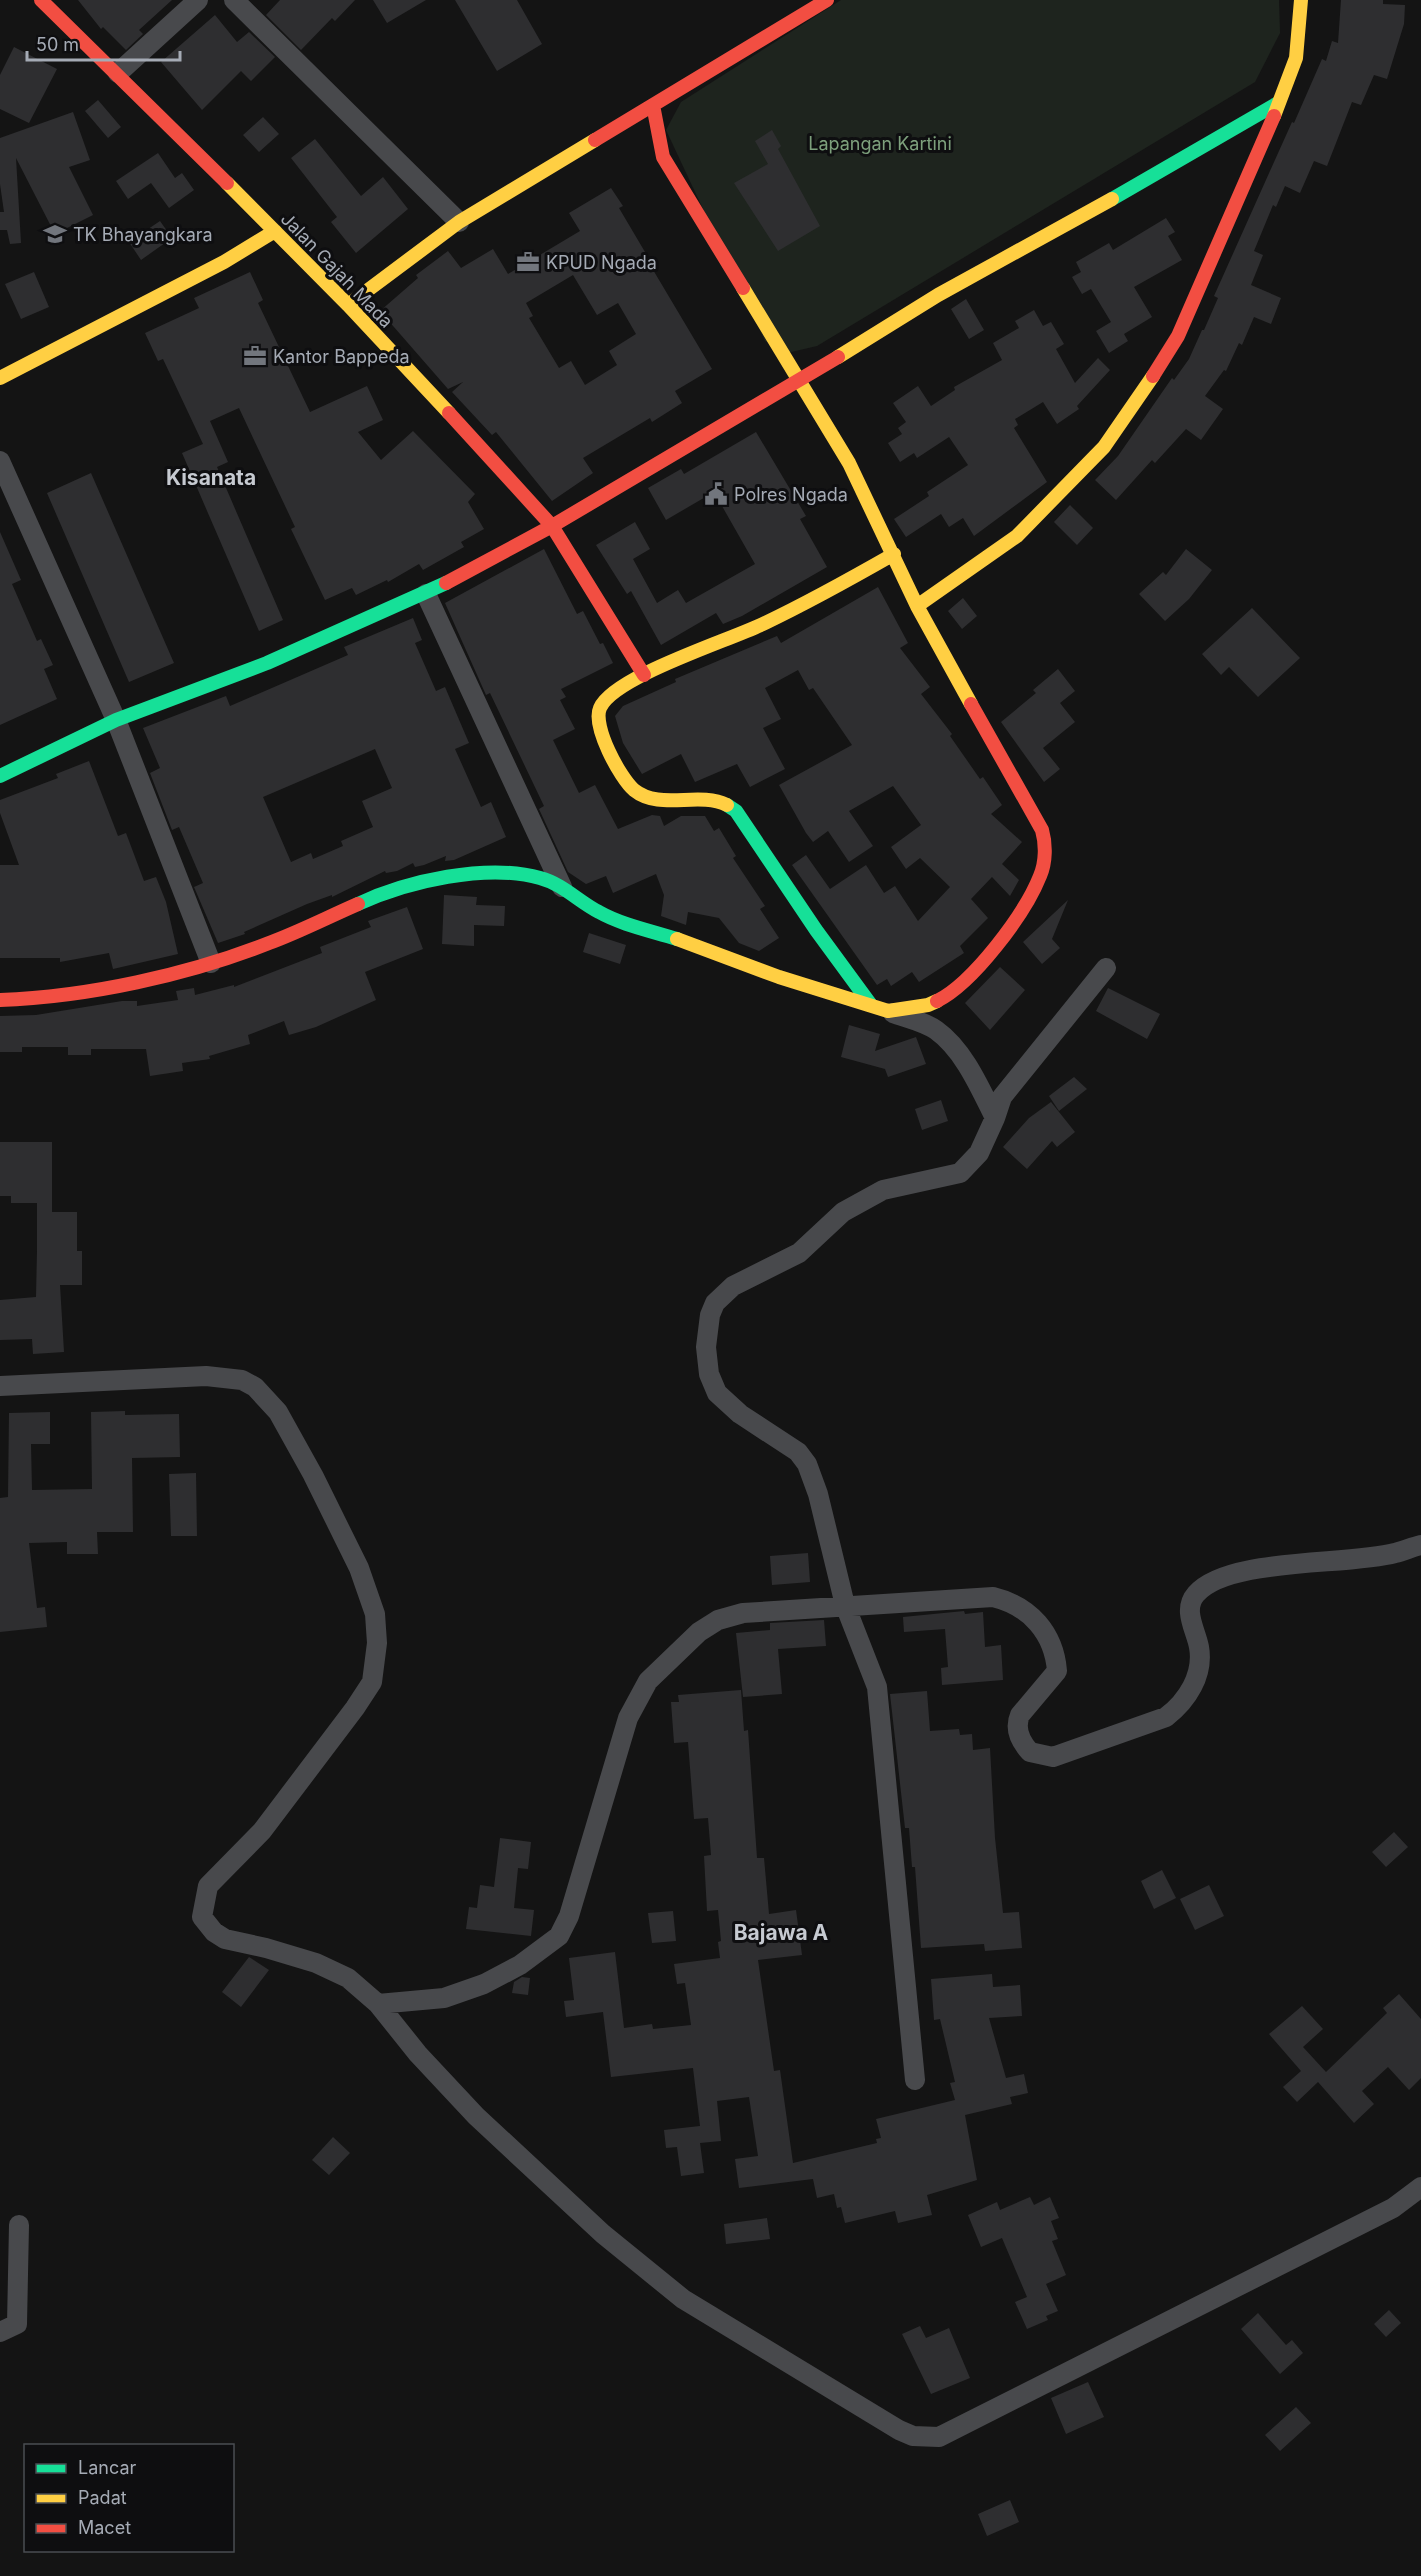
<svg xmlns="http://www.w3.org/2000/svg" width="1421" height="2576" viewBox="0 0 1421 2576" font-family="Inter,sans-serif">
	<rect width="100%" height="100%" fill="#141414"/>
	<path fill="#1e241e" d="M841,0H1279L1280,33L1255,82L817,346L787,353L765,341L666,130L681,102Z"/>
	<path fill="#2e2e30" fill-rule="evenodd" d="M78,0H172L139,30L143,34L126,50L103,27L101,29Z
		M280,0H355L335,21L332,18L301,50L266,15Z
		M373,0H426L387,23Z
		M455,0H517L542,44L497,71Z
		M1341,0H1383V4L1405,5L1404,24L1387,79L1374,75L1361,105L1352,102L1327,166L1314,161L1300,193L1285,186L1276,207L1273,205L1254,251L1263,255L1251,285L1281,298L1271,324L1254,317L1242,345L1239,343L1226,371L1224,370L1205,396L1223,409L1201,440L1186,429L1155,463L1152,460L1116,500L1095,480L1118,456L1172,378L1174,380L1189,359L1202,330H1204L1218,298L1214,296L1292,122L1294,123L1322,59L1326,61L1332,41L1338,43Z
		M215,15L237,42L249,32L275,57L251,81L241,71L202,110L161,62Z
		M14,47L57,69L29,123L0,109V75Z
		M98,100L121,127L108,138L85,111Z
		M73,112L90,160L69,167L93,215L55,234L16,158L21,243L10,244L7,230H0V212H4L0,184V138Z
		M263,117L279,134L259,152L243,135Z
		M772,130L781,146L778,149L820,226L778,251L734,183L768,164L755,141Z
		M315,139L361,196L383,177L408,209L356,253L331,222L337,217L291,158Z
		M158,153L175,178L182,173L194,190L169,208L151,183L128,199L116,181Z
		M611,188L623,206L619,208L645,252L643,253L712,369L675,391L682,403L652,422L650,418L583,458L593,473L552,501L496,432L492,435L452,392L463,382L448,389L380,311L418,278L416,275L448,251L461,268L493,249L508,274L580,231L569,213ZM573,275L597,315L618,303L636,334L609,351L617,365L585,385L571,361L559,368L529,318L533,316L526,303Z
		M1166,218L1175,232L1168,236L1182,260L1134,287L1152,317L1124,334L1128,341L1109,353L1096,331L1111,322L1091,289L1082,294L1072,277L1081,272L1076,262L1109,243L1113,250Z
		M160,221L172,238L141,260L129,242Z
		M34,272L49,307L21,319L5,284Z
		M250,272L263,300L258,303L310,412L367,386L383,420L358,432L381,460L413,431L475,494L468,502L484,529L461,542L464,547L423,570L419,564L388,582L387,580L356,595L352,588L325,600L291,529L295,527L239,408L210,421L228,462L217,467L283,620L259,631L182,453L203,444L163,359L158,361L145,333L199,308L194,298Z
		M966,299L984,330L969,339L951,309Z
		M1034,310L1043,326L1051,322L1064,344L1056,349L1075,383L1098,358L1110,370L1077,406L1079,409L1057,424L1043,402L1015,419L1018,425L1014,428L1047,482L974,536L963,518L949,527L941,514L906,537L894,519L929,496L927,492L968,465L949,437L917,458L914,453L900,462L888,443L902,434L898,428L906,422L893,403L918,386L931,406L955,390L954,387L1002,360L993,343L1019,328L1015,321Z
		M756,432L806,516L800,519L827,567L742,616L723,624L716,613L661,645L631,591L627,594L596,545L635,522L650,549L633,559L657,603L678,590L686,603L755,564L714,492L666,520L648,488L681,469L684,474Z
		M91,473L174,663L129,682L47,493Z
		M1070,505L1093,528L1077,545L1054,522Z
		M0,532L21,580L12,584L37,641L41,639L53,665L44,669L57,699L0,725Z
		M544,549L577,614L583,611L600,644L603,643L613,663L561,689L566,697L560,700L575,729L553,740L579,793L595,785L618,829L652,815L660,816L664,826L681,816H705L714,831L719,828L736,856L733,858L765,906L760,909L779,938L759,951L739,943L719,918L688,912L686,925L661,916L664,895L656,874L613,893L606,876L586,884L568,872L539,809L544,806L490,693L486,695L445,603Z
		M1186,549L1212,570L1189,599L1165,621L1139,594L1163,572L1166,575Z
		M878,587L908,643L900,648L930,687L921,694L952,734L950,736L980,779L983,777L1002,805L991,814L1022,842L1002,864L1019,880L1010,896L992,877L971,899L988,918L960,946L964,953L919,982L912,972L891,986L887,979L877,985L792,865L806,855L830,889L866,865L884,893L895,886L918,921L950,887L920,858L906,869L891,847L921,825L893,786L849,811L873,846L849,862L828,831L813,842L806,833L779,785L852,745L813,688L809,690L798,670L765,688L781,719L763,728L785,769L750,787L737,764L695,782L681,754L642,774L623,743L615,716L623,706L676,682L675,679L777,636L781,643Z
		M963,598L977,616L962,629L948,611Z
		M1252,608L1300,658L1258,697L1229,667L1221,675L1202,654Z
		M413,618L422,640L415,643L436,691L445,687L469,743L455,749L481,807L491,802L506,837L454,860L445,861L446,856L424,865L415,867L413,863L397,871L386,873L385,871L332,897V895L307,904L244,932L245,934L218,943L194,887L203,883L179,827L172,830L150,773L160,768L143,728L226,696L230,706L348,655L344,647ZM375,749L392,788L362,801L373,827L341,841L343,846L313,859L311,853L291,862L263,797Z
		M1058,669L1075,691L1060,703L1075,722L1043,748L1060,769L1044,782L1001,722L1036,693L1033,690Z
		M89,761L118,836L126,833L144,881L156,877L166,902L178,954L113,969L109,953L60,962V958H0V865H19L0,813V800L58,778L56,774Z
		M444,895L477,897L476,905L505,906L504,926L474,925V946L442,944Z
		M1068,900L1052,939L1060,948L1042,964L1023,942Z
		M407,907L423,949L365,972L376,1000L316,1027L289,1035L284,1021L248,1035L250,1044L209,1056L210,1059L182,1063L183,1071L150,1076L146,1049H91V1055H68V1047H22V1052H0V1016L36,1015L122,1001H137V1006L178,1000L176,991L194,988L195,995L234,985V987L322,953L320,947L371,927L368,921Z
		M589,933L626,945L620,964L583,952Z
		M1000,967L1025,990L990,1030L965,1003Z
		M1108,988L1160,1014L1147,1039L1096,1011Z
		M849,1025L880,1034L875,1051L916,1037L926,1064L888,1077L885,1069L841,1057Z
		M1074,1077L1087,1089L1059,1111L1049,1096Z
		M941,1100L948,1121L922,1130L915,1109Z
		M1051,1102L1075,1132L1057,1147L1052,1141L1027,1169L1003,1147L1029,1118Z
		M0,1142H52V1212H77V1251H82V1285H60L64,1352L33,1354L32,1339L0,1340V1300L36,1297L37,1251V1203H11V1196H0Z
		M125,1411V1415L179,1414L180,1457L132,1458L133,1532H97L98,1554H67V1542L29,1543L37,1608L45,1607L47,1627L0,1632V1498L8,1497L9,1413L50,1412V1444H31L32,1490L92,1489L91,1412Z
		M196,1473L197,1536H171L169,1474Z
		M808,1553L810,1582L772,1585L770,1556Z
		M964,1611L965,1614L983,1612L985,1647L1001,1645L1003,1680L942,1685L941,1668L948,1667L945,1629L904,1632L903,1617Z
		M824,1620L826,1646L778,1649L782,1694L743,1697L736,1633L770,1630V1623Z
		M741,1690L744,1731L748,1730L757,1858H764L769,1914L796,1910L802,1955L758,1960L774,2071L780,2070L793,2163L877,2143L876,2139L881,2138L876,2119L955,2100L950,2083L955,2082L940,2019L934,2020L931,1979L992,1974L993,1987L1020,1985L1022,2016L989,2018L1006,2078L1024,2074L1028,2093L1010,2097L1012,2104L965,2115L977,2180L927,2195L932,2215L898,2223L895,2211L845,2223L841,2207L837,2208L834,2194L817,2198L813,2179L739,2188L735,2159L758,2156L749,2097L717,2101L721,2141L700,2143L704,2173L681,2176L677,2147L666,2148L664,2130L700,2126L693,2068L611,2077L603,2012L566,2017L564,2001L574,2000L569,1958L615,1952L624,2028L652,2024L653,2029L691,2025L685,1983L677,1984L674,1964L720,1958L718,1942L721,1941L718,1910L707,1911L704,1856L711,1855L708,1818L694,1819L688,1742L674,1743L671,1702H679L678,1695Z
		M927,1691L930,1731L959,1729L960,1735L972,1734L973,1750L990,1748L995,1838L1003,1913L1019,1912L1022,1948L985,1951L984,1944L921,1948L915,1867H912L909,1828H905L890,1694Z
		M1394,1832L1408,1847L1386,1867L1372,1852Z
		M500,1838L531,1842L528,1869L518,1868L514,1908L534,1910L531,1936L466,1929L469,1907L477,1908L480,1885L494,1887Z
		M1162,1870L1176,1898L1154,1909L1141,1881Z
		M1209,1885L1224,1916L1195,1930L1180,1899Z
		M673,1911L676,1941L652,1943L648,1913Z
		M249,1957L269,1970L241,2007L222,1992Z
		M522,1977L530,1978L528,1995L512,1993L514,1982Z
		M1399,1994L1421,2019V2078L1409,2090L1388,2067L1362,2091L1374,2104L1354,2123L1318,2082L1297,2102L1283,2087L1301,2071L1269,2034L1302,2006L1323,2029L1303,2047L1326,2072L1387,2013L1383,2008Z
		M333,2137L350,2153L329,2175L312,2160Z
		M1030,2197L1034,2205L1050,2197L1059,2218L1051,2221L1058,2239L1052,2241L1066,2275L1046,2284L1058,2311L1046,2316L1048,2320L1027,2329L1015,2302L1027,2297L1002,2238L981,2247L968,2215L997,2202L1000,2210Z
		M767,2218L770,2239L726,2244L724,2224Z
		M1389,2310L1401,2323L1386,2337L1374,2324Z
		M1258,2313L1286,2345L1292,2340L1303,2353L1280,2374L1241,2329Z
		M920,2326L926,2338L949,2328L970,2378L931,2394L902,2334Z
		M1088,2382L1104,2417L1066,2434L1051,2398Z
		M1296,2407L1311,2423L1280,2451L1265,2435Z
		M1010,2500L1019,2522L987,2536L978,2514Z"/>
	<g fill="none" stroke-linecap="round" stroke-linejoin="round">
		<path stroke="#48494c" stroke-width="20" d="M234,0L459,222
			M118,73L198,0
			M0,461L116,720L211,963
			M426,594L562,887
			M893,1013C907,1018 925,1022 936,1030C964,1050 980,1088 995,1118L979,1153L960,1173L883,1190L843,1212L799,1253L733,1286L715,1303L710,1315L706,1347L709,1374L717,1393L740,1414L798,1452L807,1464L818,1494L845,1605L877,1687L915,2080
			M995,1118L1002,1097L1106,968
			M0,1386L206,1376L242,1380L255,1387L278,1412L313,1475L359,1568L375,1614L377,1643L372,1682L355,1708L262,1831L208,1886L202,1917L214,1932L225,1939L266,1948L316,1963L348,1978L378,2004L444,1998L484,1984L520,1965L559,1936L569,1916L628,1718L648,1681L699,1632L718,1620L743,1613L993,1597C1030,1606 1054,1633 1057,1671L1020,1715C1014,1729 1020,1741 1030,1752L1053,1757L1166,1717C1187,1701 1204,1675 1199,1647C1196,1630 1182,1610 1196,1594C1228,1557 1347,1566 1395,1553C1404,1551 1412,1547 1421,1545
			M378,2004L418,2054L476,2116L603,2234L683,2299L899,2430L913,2436L939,2437L1393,2208L1421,2187
			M0,2332L17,2324L19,2225"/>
		<path stroke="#16e098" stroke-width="14" d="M1112,199L1278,103
			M0,776L116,720L267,663L446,583
			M727,805L736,811L816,930L871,1005
			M358,904C407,881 487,863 540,878C563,884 579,902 599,912C622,925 652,931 677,939"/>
		<path stroke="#ffcf43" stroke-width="14" d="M1274,116L1296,58L1301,0
			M227,183L348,305L449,413
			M743,288L849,463L917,606L971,704
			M348,305L459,222L595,140
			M838,357L938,295L1112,199
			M0,378L224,262L275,231
			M917,606L1017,536L1104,447L1153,376
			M727,805C698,791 660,811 634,790C620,778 592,726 600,708C614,676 731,640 765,623C809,602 852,578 894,554
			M677,939L779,977L888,1011L928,1005L937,1001"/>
		<path stroke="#f24e42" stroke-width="14" d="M41,0L227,183
			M653,105L663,157L743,288
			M595,140L827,0
			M1153,376L1178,336L1274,116
			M449,413L552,526L644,675
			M446,583L552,526L838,357
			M0,1000C87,997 188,975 269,943C299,932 328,917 358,904
			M937,1001C973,983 1025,914 1040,876C1046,862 1046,844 1042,830L971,704"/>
	</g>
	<defs>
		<g id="school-bare" transform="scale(1.8)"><path d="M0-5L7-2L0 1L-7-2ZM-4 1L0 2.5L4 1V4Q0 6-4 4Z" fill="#72767d" stroke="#0e0e10" stroke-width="2.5" paint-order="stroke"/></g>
		<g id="office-bare" transform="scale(1.8)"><path d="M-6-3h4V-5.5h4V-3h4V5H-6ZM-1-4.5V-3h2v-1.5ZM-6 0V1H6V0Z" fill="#72767d" stroke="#0e0e10" stroke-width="2.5" paint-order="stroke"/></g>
		<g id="civic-bare" transform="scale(1.8)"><path d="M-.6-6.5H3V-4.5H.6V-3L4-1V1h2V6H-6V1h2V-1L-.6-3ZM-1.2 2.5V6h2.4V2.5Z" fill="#72767d" stroke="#0e0e10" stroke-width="2.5" paint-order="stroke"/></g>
	</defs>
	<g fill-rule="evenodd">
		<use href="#school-bare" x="55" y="234"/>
		<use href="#office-bare" x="528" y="262"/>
		<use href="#office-bare" x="255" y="356"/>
		<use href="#civic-bare" x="716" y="494"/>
	</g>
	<g text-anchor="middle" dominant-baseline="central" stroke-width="6" stroke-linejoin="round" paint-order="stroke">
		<g font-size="18" fill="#7da07c" stroke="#0e0e10">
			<text x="880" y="143">Lapangan Kartini</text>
		</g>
		<g font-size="18" fill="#a5abb5" stroke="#0e0e10" text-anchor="start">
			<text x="73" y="234">TK Bhayangkara</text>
			<text x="546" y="262">KPUD Ngada</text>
			<text x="273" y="356">Kantor Bappeda</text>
			<text x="734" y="494">Polres Ngada</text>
		</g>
		<g font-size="18" fill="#a5abb5" stroke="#0e0e10">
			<text transform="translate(337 270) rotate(46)">Jalan Gajah Mada</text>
		</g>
		<g font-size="21" font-weight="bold" fill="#c6cad1" stroke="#0e0e10">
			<text x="211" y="477">Kisanata</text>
			<text x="781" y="1932">Bajawa A</text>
		</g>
	</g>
	<rect x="24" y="2444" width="210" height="108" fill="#0e0e10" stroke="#4a4d52" stroke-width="1.5"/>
	<rect x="36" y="2464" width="30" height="9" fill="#16e098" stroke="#4a4d52" stroke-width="1.5"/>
	<text x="78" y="2474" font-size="18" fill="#a5abb5">Lancar</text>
	<rect x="36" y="2494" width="30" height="9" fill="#ffcf43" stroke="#4a4d52" stroke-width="1.5"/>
	<text x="78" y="2504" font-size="18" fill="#a5abb5">Padat</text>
	<rect x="36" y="2524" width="30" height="9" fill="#f24e42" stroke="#4a4d52" stroke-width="1.5"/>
	<text x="78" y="2534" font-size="18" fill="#a5abb5">Macet</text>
	<path d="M27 51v9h153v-9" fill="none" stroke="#a5abb5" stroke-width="3"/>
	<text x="36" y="51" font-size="18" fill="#a5abb5" stroke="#0e0e10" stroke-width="4.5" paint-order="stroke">50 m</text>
</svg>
